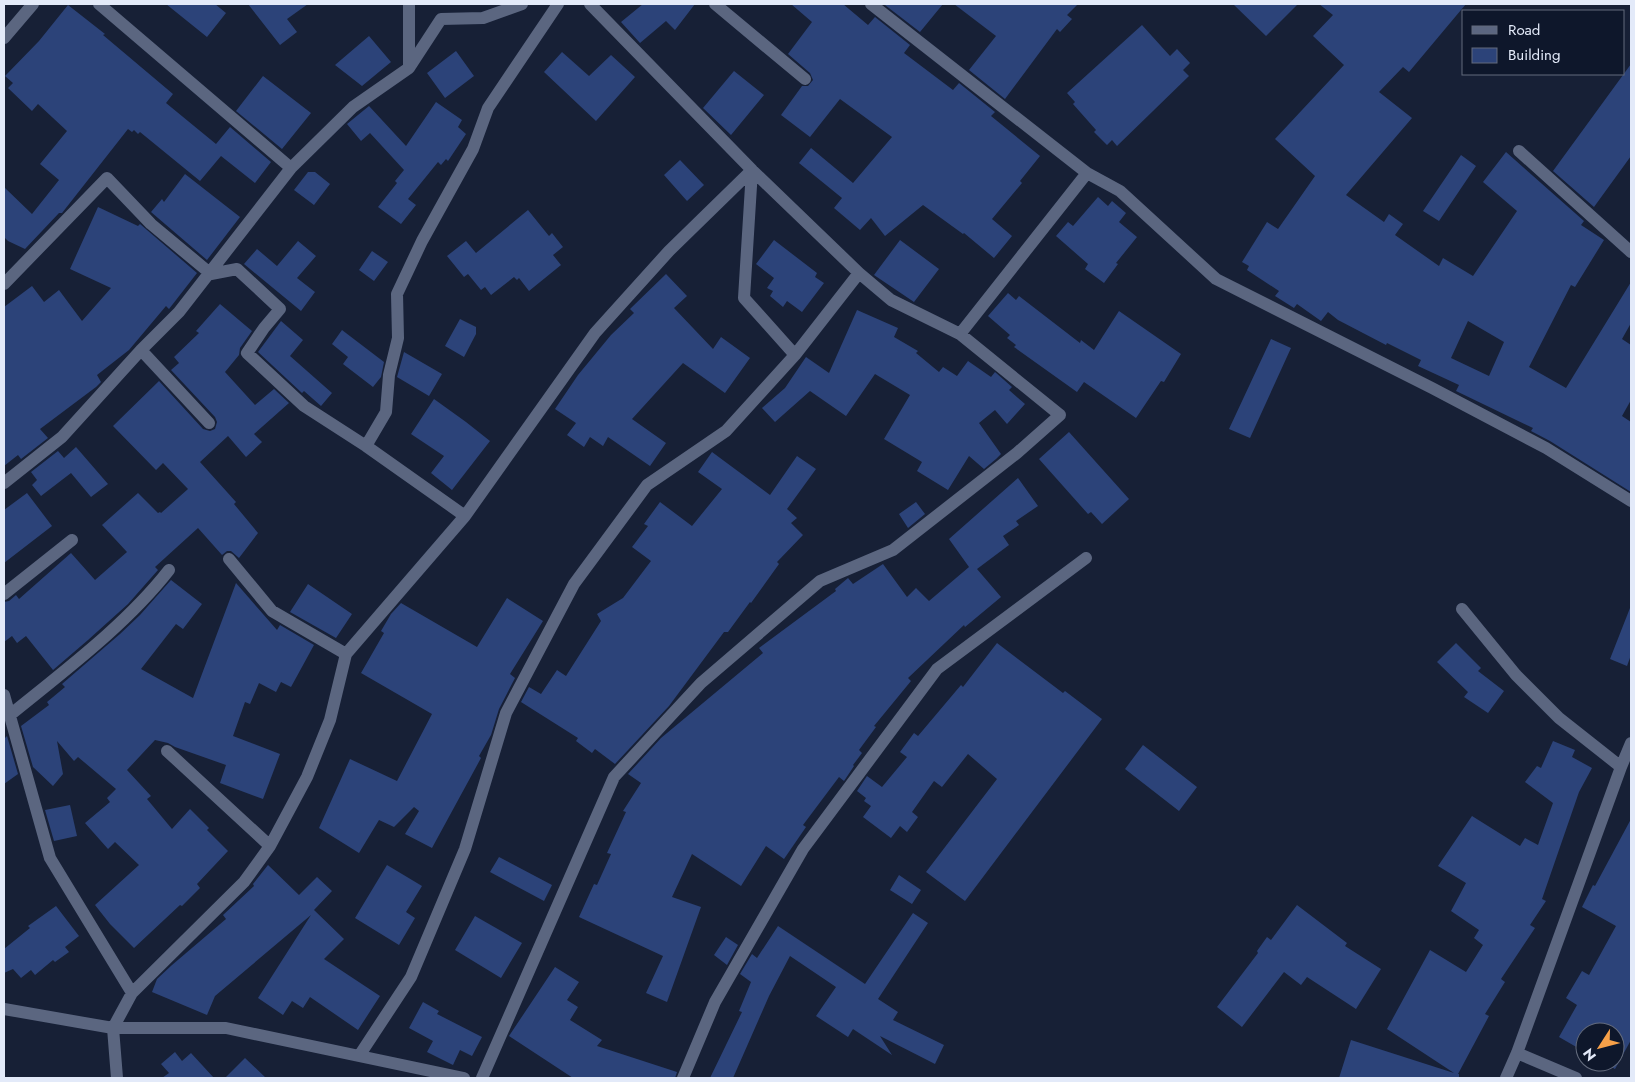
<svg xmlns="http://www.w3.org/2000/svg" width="1635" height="1082" viewBox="0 0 1635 1082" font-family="Jost,sans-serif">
	<rect width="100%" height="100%" fill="#172036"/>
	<path fill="#2c4379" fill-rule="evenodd" d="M166,4H215L226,13L207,37Z
		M248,4H308L287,19L297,32L280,45Z
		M643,4H695L675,30L666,21L640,43L621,22Z
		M791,4H843L868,25L875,17L910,45L904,53L953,90L959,83L995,112L991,116L1040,156L1020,181L1022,183L992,219L1012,236L994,258L964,233L963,234L923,205L885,236L871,218L860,230L834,208L842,198L799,163L811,148L853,183L892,137L840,99L810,137L781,115L802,86H808L813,80L810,73L788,54L812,22Z
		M886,4H943L920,32L885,5Z
		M954,4H1078L1067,15L1072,19L1060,32L1057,29L1005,99L969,70L996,36Z
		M1233,4H1298L1266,36Z
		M1319,4H1466L1409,72L1403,67L1379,92L1412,118L1346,195L1384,222L1389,214L1403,224L1395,235L1439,266L1443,258L1473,276L1517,211L1483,182L1506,152L1584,221L1581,225L1604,240L1575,287L1571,285L1529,367L1566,388L1631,282V323L1622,339L1631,345V400L1622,416L1631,422V492L1550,441L1531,431L1533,428L1456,391L1459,385L1418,366L1421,360L1387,343L1386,345L1338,320L1328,312L1321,321L1297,304L1294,308L1275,296L1279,291L1247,270L1249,266L1242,262L1267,222L1278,229L1315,176L1275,139L1344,65L1313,36L1333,15ZM1468,321L1504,342L1489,376L1451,358Z
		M68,5L105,34L103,35L173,94L166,103L216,144L230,127L271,162L255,183L221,156L200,181L140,132L138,134L134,130L132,132L128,129L62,213H59L25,249L8,241L4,237V187L32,214L59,180L40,164L67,131L38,104L32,111L8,88L13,83L5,76L39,41Z
		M1142,25L1170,56L1177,49L1190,63L1183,70L1189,76L1117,146L1112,140L1107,145L1094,132L1096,130L1073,104L1075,102L1067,93Z
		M369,36L391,62L362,86L335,65Z
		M456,51L474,76L445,98L427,73Z
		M562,52L589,76L611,55L635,77L596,121L544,72Z
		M1631,64V156L1594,207L1553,171Z
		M734,71L764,95L731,135L703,108Z
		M263,76L311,113L282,149L236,111Z
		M436,102L462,120L458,127L466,134L448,161L446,159L441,165L438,162L408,199L416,205L401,224L378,207L397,183L395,181L404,170L370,133L361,141L347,124L369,106L406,146Z
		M1461,155L1476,166L1439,221L1423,211Z
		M680,160L704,185L687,201L664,175Z
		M308,172H315L330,184L314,205L294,190Z
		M185,174L240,217L207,260L151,212L162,199L164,202Z
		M1098,197L1108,206L1112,201L1126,213L1119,222L1137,237L1116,263L1118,264L1104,283L1085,269L1088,264L1056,236L1068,222L1073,226Z
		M98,207L138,226L140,224L197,273L169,309L166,306L129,350L97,375L101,382L96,387L40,429L48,438L21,459L18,455L4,466V307L32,286L44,302L59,290L82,321L111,288L70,269Z
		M528,210L549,236L552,233L563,247L553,255L561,265L529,291L519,278L517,280L514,277L491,295L485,287L481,290L468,274L464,277L447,256L466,241L476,253Z
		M774,240L817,273L815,277L824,283L802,312L787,301L783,307L770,296L773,291L767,288L774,278L756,264Z
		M900,240L939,269L914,302L874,275Z
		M298,241L316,256L297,278L315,292L301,311L244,264L257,249L277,266Z
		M372,251L388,262L374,281L359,270Z
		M666,274L687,296L674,308L713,349L721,337L750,358L725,393L683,363L632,419L666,443L650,466L608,437L603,446L590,437L584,447L567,435L576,423L555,409L578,375L611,335L634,313L630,309Z
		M1008,293L1016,300L1019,296L1080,343L1081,340L1094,350L1119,311L1181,354L1164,382L1161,381L1136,418L1084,382L1077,392L1014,347L1016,345L1007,338L1010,335L988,316Z
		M220,304L252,331L240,348L239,355L225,372L255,405L274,389L289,403L254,434L262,442L246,457L228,436L200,462L236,502L234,504L258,533L239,558L231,551H227L222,555L198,528L155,567L158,570L128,604L88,640L53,670L26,636L17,643L12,636L4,642V602L9,601L16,595L19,599L71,553L95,580L127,552L102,525L138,493L158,513L160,512L161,513L188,489L163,463L156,470L113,426L159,381L203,429L210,431L215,429L217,422L215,417L171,370L179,363L174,357L199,333L196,331Z
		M857,310L898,328L894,337L918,351L916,353L939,372L943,367L957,376L968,361L991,377L995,372L1012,387L1009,390L1025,404L1007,424L995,410L979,423L1001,454L996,459L984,469L969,456L948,490L917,471L922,462L884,439L910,395L875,374L846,416L810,391L775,422L762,408L785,388L806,357L829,373Z
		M460,319L476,327V334L464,357L445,346Z
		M281,321L303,340L290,356L332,393L321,406L304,391L302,393L258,352Z
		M342,330L384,362L381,377L373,387L343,364L348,357L332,344Z
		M1271,339L1291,348L1250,438L1229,429Z
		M404,352L442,374L429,396L397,377Z
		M434,399L466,422L490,441L452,490L431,473L444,456L411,434Z
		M1069,432L1129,499L1102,524L1091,512L1088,514L1039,459Z
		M76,447L108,484L91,497L71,473L41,496L32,485L37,480L31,472L58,451L64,458Z
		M712,452L770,495L797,456L816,469L787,509L797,518L791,523L803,535L777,562L779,564L751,603L750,602L728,632H724L669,706L615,764L595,749L592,753L576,741L578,738L521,702L529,687L541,694L557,670L566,676L601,621L597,614L623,598L651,561L632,547L648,526L644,524L660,502L692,526L722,489L698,472Z
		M1018,478L1038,506L1016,521L1019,525L1003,536L1009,545L977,569L1001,597L965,627L964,625L908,678L911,681L874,726L876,727L859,750L862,753L853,765L854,766L844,781L839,777L803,825L806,827L784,859L766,846L741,886L692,854L672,897L701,907L667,1002L646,993L663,956L579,917L594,884L597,885L611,854L607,853L626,812L623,811L641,783L628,774L661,738L763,653L759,648L836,591L835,589L848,578L853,584L883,564L907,597L916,588L929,601L969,567L949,539Z
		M27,493L52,526L4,563V510Z
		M916,502L925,514L908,528L899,514Z
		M171,580L202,604L183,629L176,624L141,669L193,698L236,583L277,630L280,625L314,645L291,687L281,682L276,692L259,683L250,704L245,702L233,736L280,754L263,799L220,783L226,765L175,747L168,743L155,740L127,770L151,796L147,799L172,829L190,809L209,828L207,830L228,851L197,884L200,888L182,906L180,905L134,948L110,924L95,905L139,865L115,842L108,849L85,823L110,802L107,798L116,789L78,757L74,761L57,741L63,774L53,786L33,767L21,726L49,705L47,702L65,687L62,684L120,634L140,615Z
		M308,584L352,614L336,638L290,612Z
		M507,598L543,621L510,674L515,678L499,709L491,735L479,756L481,758L432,848L405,834L419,811L414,807L394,827L379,820L359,853L319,828L350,759L397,781L432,714L361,673L384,633L381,631L391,614L401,603L477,647Z
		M1630,608L1631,655L1627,666L1610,659Z
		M997,643L1063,693L1065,691L1102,719L965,901L926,872L997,779L968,754L942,787L934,781L912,812L918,817L907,832L900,826L891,838L863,817L871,806L864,801L866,798L857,791L867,776L882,787L907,757L900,752L914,733L918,736L961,685L963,687Z
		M1456,643L1481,668L1478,671L1504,691L1488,713L1464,697L1468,692L1437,662Z
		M7,736L18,774L4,784V739Z
		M1553,741L1575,750L1572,757L1592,768L1579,792L1542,899L1546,901L1530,925L1535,928L1501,979L1505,982L1485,1014L1489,1016L1458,1074H1459V1078H1339L1351,1040L1454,1073L1387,1029L1430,950L1466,972L1483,945L1474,938L1479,930L1451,911L1466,883L1438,866L1472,816L1520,846L1525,838L1538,845L1553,803L1525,782L1537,766L1541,768Z
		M1143,745L1197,787L1179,811L1125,769Z
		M70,805L77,836L54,841L45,810Z
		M1631,819V1040L1615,1069L1603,1062H1615V1032H1585V1052L1559,1037L1577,1005L1566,998L1582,971L1589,975L1616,926L1582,907L1593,885L1595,886Z
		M499,857L552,885L544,901L490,872Z
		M268,865L299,895L317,877L332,891L314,910L344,939L324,959L380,996L358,1030L310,997L303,1008L292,1001L283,1015L258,998L311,915L215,996L207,1015L152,992L157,979L172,965L226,919L223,915L254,886L253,884Z
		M387,865L422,886L406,912L415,918L399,945L355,918Z
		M899,875L921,890L912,904L890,890Z
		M1297,905L1347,943L1345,946L1381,969L1356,1009L1307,977L1301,985L1284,972L1242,1027L1217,1007L1258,953L1257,951L1267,937L1271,940Z
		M56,906L79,936L65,947L69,952L55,962L53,960L35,975L31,970L21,978L13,969L4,973V949L30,928L28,926Z
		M913,913L928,923L878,999L898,1012L893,1020L944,1045L935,1064L880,1036L892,1055L853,1029L848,1037L816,1016L836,987L790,956L769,996L733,1078H710L742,1012L739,1011L751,982L740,974L752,954L757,958L778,926L865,984Z
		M475,916L522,943L501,978L455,950Z
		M726,937L738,945L727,965L714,955Z
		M555,967L579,982L567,1000L578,1007L570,1020L602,1040L597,1046L677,1072L675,1078H573L509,1036Z
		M423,1002L439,1011L437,1014L482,1037L472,1056L460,1050L453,1065L427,1052L433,1041L409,1028Z
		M175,1052L182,1061L191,1053L214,1078H162L169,1073L161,1064Z
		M245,1058L266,1078H225Z"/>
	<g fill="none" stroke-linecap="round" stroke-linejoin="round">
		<path stroke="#5b6680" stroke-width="12" d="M590,4L752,170L859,273L891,300L960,334
			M715,4L805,79
			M4,38L33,4
			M409,68L441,19L483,18L522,4
			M1519,151L1631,252
			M291,168L353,107L409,68V4
			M752,170L744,298L795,355
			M1087,173L1120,191L1216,279L1432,388L1546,448L1631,501
			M4,284L107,178L151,224L211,274L237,269L280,309L264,328L247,353L304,406L366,446L465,516
			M141,350L209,423
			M366,446L386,412L389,375L398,338L397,294L422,241L473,149L488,108L558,4
			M4,483L62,437L141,350L179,312L291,168L99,4
			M229,559L272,611L346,654
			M4,594L72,540
			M1462,609L1516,675L1559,718L1621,767
			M4,695L50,858L132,993L113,1028L117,1078
			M10,715C64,671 126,625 169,570
			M167,751L270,846
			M132,993L244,882L270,846L307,777L330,720L346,654L465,516L595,333L669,251L752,170
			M4,1009L113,1028H226L464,1078
			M1517,1053L1576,1078
			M359,1056L411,977L465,849L506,713L574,584L647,485L726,431L795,355L859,273
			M482,1078L614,777L701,683L820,581L893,550L1017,453L1060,415L960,334L1087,173L871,4
			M683,1078L715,1002L803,849L937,669L1086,558
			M1506,1078L1517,1053L1621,767L1631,743"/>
	</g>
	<rect width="1635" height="1082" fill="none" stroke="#e3eaf9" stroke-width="10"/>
	<rect x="1462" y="10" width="162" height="65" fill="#0e172b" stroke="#636b7d"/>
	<rect x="1472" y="26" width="25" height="8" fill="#5b6680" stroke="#636b7d"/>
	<text x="1508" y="35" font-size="15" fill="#e3eaf9">Road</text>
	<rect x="1472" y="48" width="25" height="15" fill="#2c4379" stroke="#636b7d"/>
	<text x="1508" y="60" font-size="15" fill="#e3eaf9">Building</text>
	<g transform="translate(1600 1047) rotate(234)"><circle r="24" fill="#0e172b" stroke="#636b7d"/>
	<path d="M0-4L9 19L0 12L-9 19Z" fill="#f7a149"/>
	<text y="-8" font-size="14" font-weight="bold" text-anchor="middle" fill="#e3eaf9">N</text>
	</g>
</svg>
